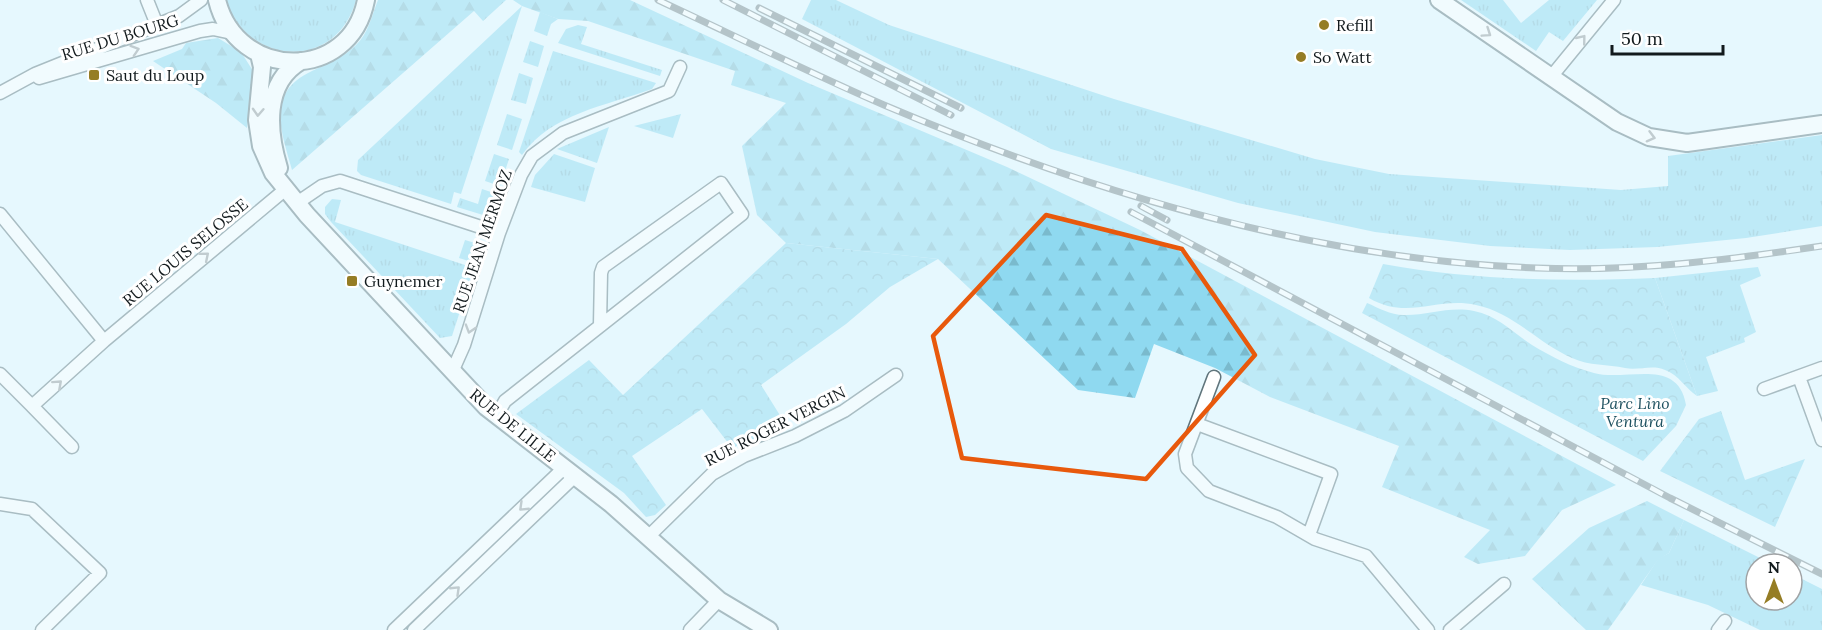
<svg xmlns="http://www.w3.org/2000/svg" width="1822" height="630" viewBox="0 0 1822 630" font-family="Lora,serif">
	<defs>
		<pattern id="grass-tufts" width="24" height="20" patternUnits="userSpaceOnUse" patternTransform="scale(1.5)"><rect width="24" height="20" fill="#8fd9f0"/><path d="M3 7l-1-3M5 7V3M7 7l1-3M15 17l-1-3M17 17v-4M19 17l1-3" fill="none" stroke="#7abacd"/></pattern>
		<pattern id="forest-firs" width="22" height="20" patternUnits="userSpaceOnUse" patternTransform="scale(1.5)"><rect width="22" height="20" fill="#8fd9f0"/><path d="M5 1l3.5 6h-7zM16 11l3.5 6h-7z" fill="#7abacd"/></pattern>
		<pattern id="park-crowns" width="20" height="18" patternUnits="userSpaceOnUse" patternTransform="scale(1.5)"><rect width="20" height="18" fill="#8fd9f0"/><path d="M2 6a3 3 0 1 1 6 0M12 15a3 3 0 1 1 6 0" fill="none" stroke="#7abacd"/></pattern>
	</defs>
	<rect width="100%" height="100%" fill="#e6f8fe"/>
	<path fill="url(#grass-tufts)" d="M226,0H356C337,71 248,67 226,0Z
		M811,0H836L889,25L1114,99L1315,159L1389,174L1621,190L1668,186V156L1822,135V226L1746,238L1657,247L1570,250L1490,246L1375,232L1238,203L1051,149L802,19Z
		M1461,0H1503L1521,23L1549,0H1597L1563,41L1549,32L1536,51Z
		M522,6L461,194L454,192L451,204L361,175L357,171L358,160Z
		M540,12L558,19L551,24L547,36L534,31Z
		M578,25L587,27L581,44L662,70L660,76L558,43L566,29Z
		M530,41L544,46L538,67L523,62Z
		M553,51L656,83L652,89C606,106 552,113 522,155L519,152Z
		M519,73L533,78L526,104L511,100Z
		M507,114L522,119L512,150L497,145Z
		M681,114L673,138L634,126Z
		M609,127L597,163L557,149Z
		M494,154L509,159L500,186L485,181Z
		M554,154L595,168L585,202L531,187L535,175Z
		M482,189L497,194L492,212L483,215L457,207L460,198L478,204Z
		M332,199L341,200L335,222L474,268L452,336L440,338L331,222L325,214V207Z
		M465,240L475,243L479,249L475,263L459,258Z
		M1758,267L1761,276L1740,285L1756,332L1744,338L1745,342L1706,357L1718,391L1697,396L1655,278Z
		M1684,520L1772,564H1756V600H1792V574L1822,589V630H1760L1708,605L1641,585L1658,559L1669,553Z"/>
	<path fill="url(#forest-firs)" d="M378,0H506L483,21L474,11L292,170C281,130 265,93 312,71C327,64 344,57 356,45C368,34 372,15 378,0Z
		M513,0H630L808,83L1007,167L1140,230L1616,485L1562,510L1525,556L1478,564L1464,557L1490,530L1382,487L1399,446L1270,397L1215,368L1154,344L1135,398L1078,390L938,259L786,243L757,215L742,146L786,103L731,85L735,71L588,21L558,19L522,6Z
		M218,38L241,52L255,74L247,128L216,103L153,61L182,49L186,43Z
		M1647,501L1684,520L1669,553L1658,560L1608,630H1586L1532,579L1589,528Z"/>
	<path fill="url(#park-crowns)" d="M786,243L938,259L890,287L846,324L761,385L786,425L732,448L702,409L632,456L666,505L655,515L646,517L624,493L516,414L589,360L623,395Z
		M1383,264C1472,280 1564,282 1655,278L1697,396C1685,388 1679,375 1665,370C1652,364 1638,371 1625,368C1608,364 1589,366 1572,358C1538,343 1512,312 1476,305C1437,296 1408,321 1369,298Z
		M1367,303C1379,308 1392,316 1406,315C1429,315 1450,306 1474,311C1498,316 1512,332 1532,345C1552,357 1571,367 1594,373C1626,382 1678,356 1686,405L1676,426L1643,461L1362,313Z
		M1721,411L1745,480L1805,459L1775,527L1660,471L1699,419Z"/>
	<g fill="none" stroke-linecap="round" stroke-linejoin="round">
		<g stroke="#60757c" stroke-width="15">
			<path id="street" d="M147,0L157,25
				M1551,77L1614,0
				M39,78L200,31L213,29L232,33
				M0,93L35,74L179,16L201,0
				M297,203L322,186L340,181L499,233
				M0,214L104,341
				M452,372L464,345L499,233L521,175L532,156L563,133L669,91L680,67
				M0,374L32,406L104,341L287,188
				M1214,377L1185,454L1187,468L1209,491L1277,517L1315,539L1366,556L1428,630
				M1799,377L1822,440
				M1764,389L1822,368
				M32,406L72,447
				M497,415L505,401L742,214L721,183L603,267L601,273L600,325
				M1197,424L1331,474L1309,535
				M0,504L32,509L100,573L42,630
				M648,537L712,474L744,456L795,436L844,411L896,375
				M394,630L565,467
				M414,630L576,475
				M690,630L719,600
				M1450,630L1504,584
				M1718,630L1725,621"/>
		</g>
		<g stroke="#60757c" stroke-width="20">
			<path id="secondary" d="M217,0C237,81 350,83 366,0
				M1439,0L1617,122L1649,137L1687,143L1822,124
				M259,54L262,67L257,120L261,146L273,173L307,215L486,407L611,504L719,600L769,630
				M279,168C268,132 263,83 301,61"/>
		</g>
		<use href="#street" stroke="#fff" stroke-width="12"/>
		<use href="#secondary" stroke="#fff" stroke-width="16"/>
		<g stroke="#78858a" stroke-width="7">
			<path id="rail" d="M658,0C733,35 808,72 884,105C1087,191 1316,260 1537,268C1633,272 1727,260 1822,246
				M723,0L951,115
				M759,8L961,108
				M1141,206L1167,220
				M1131,212L1670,498L1822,574"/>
		</g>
		<use href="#rail" stroke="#fff" stroke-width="4.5" stroke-dasharray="14" stroke-linecap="butt"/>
	</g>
	<defs><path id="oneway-chevron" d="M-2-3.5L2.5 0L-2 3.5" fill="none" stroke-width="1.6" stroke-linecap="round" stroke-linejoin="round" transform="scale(1.5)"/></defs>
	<g stroke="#949899">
		<use href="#oneway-chevron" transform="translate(1487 33) rotate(34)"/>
		<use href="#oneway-chevron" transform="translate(1582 39) rotate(-51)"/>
		<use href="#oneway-chevron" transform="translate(135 50) rotate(-18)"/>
		<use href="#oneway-chevron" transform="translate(258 112) rotate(93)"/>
		<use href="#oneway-chevron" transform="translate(1651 137) rotate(15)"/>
		<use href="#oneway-chevron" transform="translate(205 256) rotate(-40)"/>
		<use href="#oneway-chevron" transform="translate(470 329) rotate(107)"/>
		<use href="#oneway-chevron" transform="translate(58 384) rotate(-42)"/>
		<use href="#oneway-chevron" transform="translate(523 507) rotate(136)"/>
		<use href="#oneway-chevron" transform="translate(456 590) rotate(-44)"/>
	</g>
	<path d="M0 0H1822V630H0ZM1046,215L1182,249L1255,355L1146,479L962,458L933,336Z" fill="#e6f8fe" fill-opacity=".55" fill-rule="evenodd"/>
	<path fill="none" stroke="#e8590c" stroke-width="4.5" stroke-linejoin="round" d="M1046,215L1182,249L1255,355L1146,479L962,458L933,336Z"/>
	<g fill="#957d25" stroke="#fff" stroke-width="2">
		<circle cx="1324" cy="25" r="6"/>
		<circle cx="1301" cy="57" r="6"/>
		<rect x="88" y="69" width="12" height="12" rx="3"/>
		<rect x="346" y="275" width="12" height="12" rx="3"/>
	</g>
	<g text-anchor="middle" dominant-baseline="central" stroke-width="6" stroke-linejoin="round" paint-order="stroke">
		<g font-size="16" fill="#121a1d" stroke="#fff" text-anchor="start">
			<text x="1336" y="25">Refill</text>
			<text x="1313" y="57">So Watt</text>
			<text x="106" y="75">Saut du Loup</text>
			<text x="364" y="281">Guynemer</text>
		</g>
		<g font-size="16" fill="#121a1d" stroke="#fff">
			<text transform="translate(120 37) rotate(-17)">RUE DU BOURG</text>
			<text transform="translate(482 241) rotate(-71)">RUE JEAN MERMOZ</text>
			<text transform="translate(185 252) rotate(-40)">RUE LOUIS SELOSSE</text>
			<text transform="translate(513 425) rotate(39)">RUE DE LILLE</text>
			<text transform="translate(775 426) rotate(-27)">RUE ROGER VERGIN</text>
		</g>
		<g font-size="16" font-style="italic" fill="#1e5160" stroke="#fff">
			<text x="1635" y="403">Parc Lino<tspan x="1635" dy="18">Ventura</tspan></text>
		</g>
	</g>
	<g transform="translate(1774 582)"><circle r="28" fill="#ffffff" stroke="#a0a3a5" stroke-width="1.5"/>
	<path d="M0-4.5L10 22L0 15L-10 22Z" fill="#957d25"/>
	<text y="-9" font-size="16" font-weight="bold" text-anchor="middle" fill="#121a1d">N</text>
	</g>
	<path d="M1612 45v9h111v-9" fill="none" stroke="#121a1d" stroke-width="3"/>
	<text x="1621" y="45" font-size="18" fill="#121a1d" stroke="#ffffff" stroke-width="4.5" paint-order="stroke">50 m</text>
</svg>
